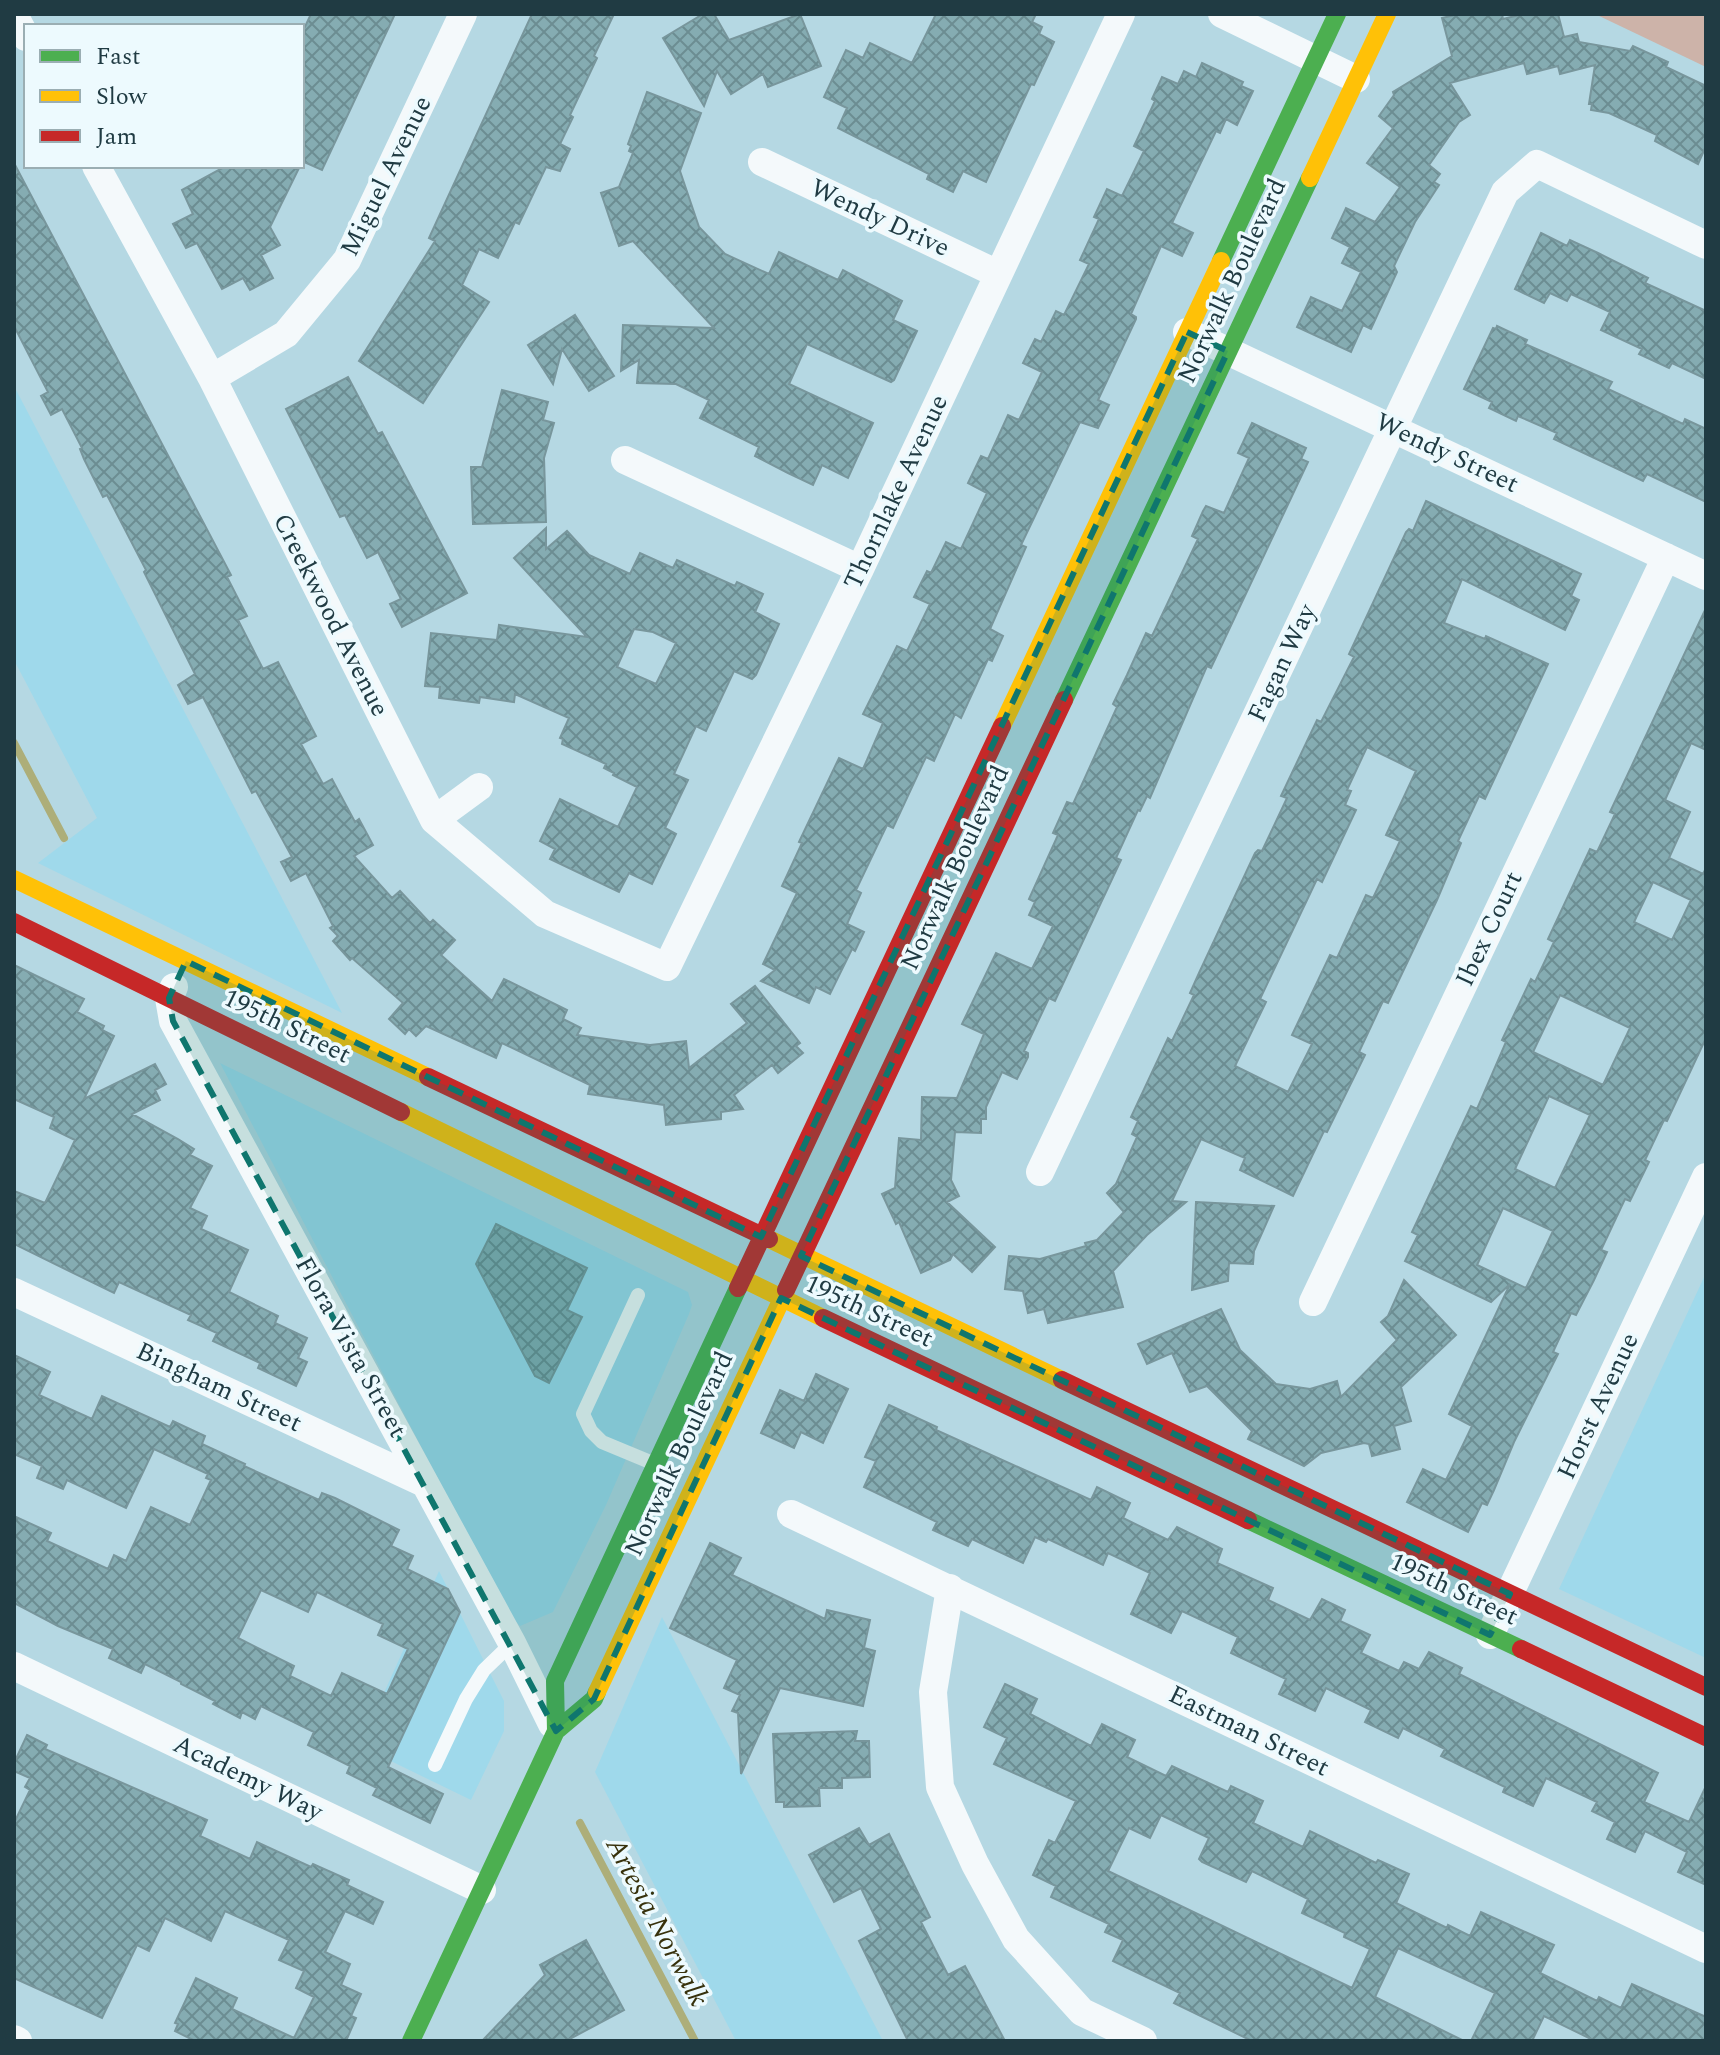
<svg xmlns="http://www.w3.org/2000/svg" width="1720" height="2055" viewBox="0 0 1720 2055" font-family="Spectral,serif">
	<defs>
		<pattern id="building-cross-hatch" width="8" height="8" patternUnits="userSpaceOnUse" patternTransform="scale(2)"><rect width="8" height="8" fill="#85acb2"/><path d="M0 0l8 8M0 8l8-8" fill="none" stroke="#6c8d92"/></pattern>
	</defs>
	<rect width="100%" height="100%" fill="#b5d8e3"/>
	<path fill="#9fd9eb" d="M14,386L342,1013L38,863L97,818L14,660Z
		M220,1063L688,1292L692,1305L689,1314L606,1505L553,1612L520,1626L509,1614Z
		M1706,1273V1658L1559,1589Z
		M439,1571L504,1701V1731L471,1800L360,1746Z
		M662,1617L883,2041H736L595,1772Z"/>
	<path fill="#cdb3a9" d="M1595,14H1706V67Z"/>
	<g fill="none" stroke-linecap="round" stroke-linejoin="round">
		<path stroke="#adae79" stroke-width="8" d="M14,743L64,838
			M580,1823L695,2041"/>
	</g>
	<path fill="url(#building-cross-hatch)" stroke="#78969c" stroke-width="2" fill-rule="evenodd" d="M311,14H395L322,170L302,161V33Z
		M532,14H614L594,56L597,58L570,115L573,117L560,144L570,149L560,171L546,167L519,224L515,222L498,258L479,249L462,285L489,302L423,403L359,361L435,241L429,238Z
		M703,14H714L729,40L800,14L821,66L768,87L763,74L731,94L717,71L704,106L663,38Z
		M936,14H1036L1032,22L1042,27L1039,34L1054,42L1034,85L1031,84L986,182L963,171L953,192L927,179L929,174L838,128L847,108L824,97L846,50L863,58L870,43L912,63Z
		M1459,14H1502L1503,19L1523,14H1558L1564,37L1577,34L1579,42L1630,51L1633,46L1668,62L1666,67L1706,86V146L1698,164L1655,141L1657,135L1609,113L1591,110L1592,104H1589L1595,65L1560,74L1558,66L1527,74L1524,63L1450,83L1470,115L1459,122L1429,165L1440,174L1434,182L1439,185L1415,222L1394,266L1397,272L1371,329L1363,325L1351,352L1297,327L1311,297L1342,311L1361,272L1342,263L1350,247L1332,238L1346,208L1375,222L1400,187L1367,163L1393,128L1379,116L1394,95L1393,92L1452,56L1442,18Z
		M1202,63L1243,82L1241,86L1253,91L1237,125L1226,119L1220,133L1216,131L1172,223L1193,233L1182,256L1161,246L1131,314L1136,317V319L1098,400L1109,405L1098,428L1080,422L1021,545L1026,547L990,629L1003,636L992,661L988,659L961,718L955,714L934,761L926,757L893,828L887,825L856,890L861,893L847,924L864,932L855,951L852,949L830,994L816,987L809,1003L761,981L775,970L763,964L797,893L782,886L802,843L799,842L839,758L863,769L883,723L863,714L897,646L907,651L930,604L914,597L927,571L931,573L946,542L961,549L987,493L968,483L981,456L988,459L1008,415L1019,420L1042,372L1023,363L1035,339L1041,342L1056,311L1064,315L1089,264L1080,260L1099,219L1094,217L1107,189L1122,196L1144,151L1134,146L1155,101L1152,99L1162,77L1178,84L1184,71L1196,77Z
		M647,92L701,113L680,171L699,227L725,254L769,274L779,252L838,280L843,270L902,301L893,320L917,331L894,380L891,382L807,344L789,384L873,423L848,478L822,465L813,485L788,473L755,456L759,447L700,418L709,400L676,384L637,383L639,360L621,371L623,325L714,328L633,241L619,246L601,193L619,187L633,153L629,151L631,146L628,144Z
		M14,163L231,575L227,577L247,616L238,620L263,669L278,662L316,736L301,744L323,784L332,779L355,822L359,819L373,845L354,856L392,898L400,891L430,923L433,920L455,940L441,955L492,1001L504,979L567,1010L563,1019L581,1028L577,1035L650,1045L686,1041L689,1068L747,1023L731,1004L755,986L800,1043L796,1046L803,1053L778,1073L772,1065L734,1095L743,1109L721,1112V1119L666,1125L664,1105L588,1094L590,1085L502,1043L496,1058L426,1026L416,1036L409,1029L405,1034L389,1019L403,1003L352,958L350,960L333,941L338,936L330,928L333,926L306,873L291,881L281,862L292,857L256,791L252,793L203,697L188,704L178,685L195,674L144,572L146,570L107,495L103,497L84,459L80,449L82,448L62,409L51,415L41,396L48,392L14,326Z
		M226,166H300L270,227L280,245L261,255L273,278L250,290L243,278L222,289L197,243L186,248L173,224L193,214L182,190Z
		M1541,233L1567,246L1570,240L1598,253L1648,278L1645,283L1706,311V379L1672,363L1669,368L1639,354L1642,349L1601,330L1610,312L1571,294L1567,301L1550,293L1544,303L1515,289Z
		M575,315L614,376L589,391L562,349L553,384L528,345Z
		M1497,326L1527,340L1525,344L1612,382L1608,389L1683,424L1685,419L1706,429V502L1647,474L1643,481L1554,439L1557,433L1518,416L1516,421L1489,408L1492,402L1464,389L1493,328L1496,329Z
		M348,377L378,434L382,432L467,593L402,627L390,604L401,599L378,552L367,558L345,515L340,517L286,409Z
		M502,390L548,402L543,420L554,423L544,458L546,522L473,524L471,467H482Z
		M1252,423L1306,448L1301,459L1308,462L1211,668L1207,666L1150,798L1147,796L1140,811L1138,810L1116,858L1121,860L1055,1001L1049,998L1024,1051L1028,1053V1057L1017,1079L1002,1072L986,1107V1119H981V1133L955,1132L951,1180L959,1196L947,1202L995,1247L972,1272L953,1254L950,1260L921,1273L899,1222L896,1224L882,1194L895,1188L899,1138L921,1140L922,1097L957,1098L984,1034L962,1024L996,953L1032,969L1053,926L1029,915L1035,902L1029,899L1058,835L1053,833L1067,802L1073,804L1117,707L1113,704L1127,675L1146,633L1152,636L1198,539L1192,536L1203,511L1206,506L1224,513L1249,458L1238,453Z
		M1426,501L1581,574L1571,596L1579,600L1565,630L1462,579L1444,623L1485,639L1486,636L1548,664L1485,799L1479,796L1458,841L1461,843L1437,900L1388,1003L1383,1001L1359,1052L1365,1055L1327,1132L1324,1131L1293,1196L1240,1170L1245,1158L1201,1139L1172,1201L1186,1202L1147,1235L1113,1271L1123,1307L1048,1323L1044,1309L1028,1313L1023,1291L1005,1289L1009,1256L1040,1259L1086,1246L1085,1243L1097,1240L1124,1212L1107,1193L1116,1184L1137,1137L1132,1134L1138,1121L1131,1117L1168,1038L1172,1041L1194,995L1190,993L1199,973L1255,853L1258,850L1262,851L1287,798L1281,796L1317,720L1321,722L1354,657L1349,654L1406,532L1409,529L1413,531ZM1367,747L1416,771L1386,835L1400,841L1373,898L1366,895L1337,958L1330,955L1292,1035L1312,1044L1288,1092L1235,1066L1266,1002L1260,999L1317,879L1322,882L1356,810L1345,805L1351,791L1347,790Z
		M546,528V549L567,531L589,555L630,574L640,553L673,568L677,560L735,586L737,582L763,594L755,612L779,624L756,675L752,679L734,671L706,731L696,726L674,774L688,780L665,828L676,834L652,884L629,873L619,892L550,859L555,849L540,841L560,799L618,827L637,787L613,775L614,773L604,768L606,764L562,744L563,739L560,738L569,718L515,694L514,702L480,697L479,703L439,698L440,687L425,686L431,633L497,640L499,625L587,637L514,558ZM634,629L653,632L676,643L656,684L617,667Z
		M1706,608V750L1691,743L1665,800L1690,812L1669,858L1703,874L1706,868V1038L1667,1121L1664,1120L1645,1160L1649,1162L1630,1201L1625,1199L1601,1250L1607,1252L1594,1280L1576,1315L1571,1313L1553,1352L1558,1354L1514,1442L1494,1490L1487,1505L1482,1503L1468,1532L1407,1502L1423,1469L1446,1480L1472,1426L1449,1414L1510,1284L1491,1302L1405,1261L1418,1235L1412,1232L1471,1106L1477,1109L1506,1042L1502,1040L1531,979L1535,982L1554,942L1548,939L1590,849L1597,852L1615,814L1610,812ZM1653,882L1691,900L1672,940L1634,922ZM1560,995L1630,1028L1603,1085L1533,1052ZM1549,1096L1590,1115L1555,1188L1515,1169ZM1503,1208L1553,1231L1526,1288L1477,1265Z
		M14,965L84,999L77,1012L104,1026L102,1030L114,1036L84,1099L155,1064L166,1084L155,1090L160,1100L132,1114L178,1139L194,1149L190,1155L212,1166L190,1208L207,1216L201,1229L248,1250L229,1292L278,1316L275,1323L307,1338L298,1358L307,1362L296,1386L258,1368L260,1363L213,1341L217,1333L188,1320L191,1315L119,1282L114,1293L14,1244V1191L45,1203L75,1140L50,1128L54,1117L14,1099Z
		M1196,1202L1274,1206L1254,1251L1253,1264L1229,1263L1228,1281L1192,1290Z
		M496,1224L587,1268L567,1310L582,1317L549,1383L535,1376L476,1264Z
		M1404,1280L1456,1335L1401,1387L1411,1421L1394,1426L1400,1449L1372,1456L1369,1444L1364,1443L1321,1453L1304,1466L1248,1439L1252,1431L1207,1386L1190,1392L1172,1353L1147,1364L1138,1344L1221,1309L1240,1350L1276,1384L1310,1389L1337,1381L1341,1397L1397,1340L1381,1322L1388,1316Z
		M14,1355L50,1372L39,1395L92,1419L102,1396L170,1427L173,1421L205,1436L202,1444L245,1464L244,1466L319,1500L322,1493L335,1498L399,1530L391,1546L413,1556L407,1569L448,1589L460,1612L388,1767L443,1794L430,1823L373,1795L377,1788L347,1773L350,1766L308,1745L314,1732L261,1706L255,1719L242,1712L240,1718L213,1704L215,1701L181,1684V1682L145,1664L141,1673L109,1658L113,1649L58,1626L14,1603V1516L51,1533L47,1541L108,1569L114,1555L126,1561L151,1507L190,1525L211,1480L206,1478L208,1474L154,1449L126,1508L67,1480L63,1489L37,1478L42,1466L14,1454ZM261,1590L308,1612L317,1592L383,1624L378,1635L408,1649L387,1694L342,1673L331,1696L290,1676L294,1666L238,1638Z
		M816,1374L848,1389L823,1443L801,1432L794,1448L761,1433L780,1390L804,1401Z
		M889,1405L937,1427L936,1430L1091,1500L1097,1487L1130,1503L1123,1518L1168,1540L1177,1527L1222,1549L1217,1563L1273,1588L1268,1600L1310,1620L1322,1599L1345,1610L1340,1621L1370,1635L1361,1653L1399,1671L1404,1662L1419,1669L1429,1652L1462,1668L1459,1674L1658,1773L1644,1802L1689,1822L1706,1786V1885L1678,1872L1687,1852L1645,1831L1635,1852L1607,1839L1615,1822L1592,1811L1597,1802L1546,1778L1533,1806L1503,1792L1505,1787L1441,1756L1445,1749L1403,1728L1398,1738L1365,1722L1371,1710L1326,1688L1315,1711L1279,1694L1286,1679L1231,1653L1238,1637L1182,1611L1171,1633L1131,1614L1150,1573L1108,1553L1103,1565L1048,1539L1046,1542L1035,1537L1023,1563L972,1539L968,1546L933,1530L937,1522L864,1487L876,1461L865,1457Z
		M710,1543L741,1558L732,1575L825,1619L827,1610L870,1620L864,1648L875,1651L863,1706L780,1688L741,1774L738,1713L732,1711L740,1695L724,1688L737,1660L670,1628Z
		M1005,1684L1037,1699L1030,1714L1091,1746L1102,1724L1135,1740L1127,1757L1166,1776L1172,1766L1228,1792L1231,1786L1263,1801L1253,1823L1303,1847L1310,1831L1376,1863L1378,1860L1409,1874L1396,1903L1447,1928L1448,1925L1470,1936L1481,1912L1554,1945L1540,1973L1597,2001L1599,1997L1621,2008L1632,1984L1706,2017V2041H1595L1544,2016L1532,2041H1471L1495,1993L1398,1948L1375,1997L1464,2041H1252L1174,2003L1180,1993L1113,1961L1123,1940L1105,1932L1109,1924L1051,1897L1056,1886L1033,1875L1049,1840L1055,1843L1076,1801L994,1764L1007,1738L984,1727ZM1161,1815L1209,1838L1199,1859L1202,1862L1246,1882L1252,1871L1308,1899L1302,1913L1345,1933L1344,1937L1370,1949L1352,1988L1108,1871L1129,1828L1150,1838Z
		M857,1731L855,1741H869L870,1777L842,1778V1788H819L820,1806L784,1807V1802H776L773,1734Z
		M27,1735L47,1745L45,1749L207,1820L200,1836L250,1859L257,1842L311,1867L313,1864L349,1880L347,1885L383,1902L373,1924L345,1911L325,1952L350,1964L341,1985L361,1994L351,2016L356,2018L346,2041H195L175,2031L178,2024L175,2023L196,1978L237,1998L232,2009L294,2038L314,1997L296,1988L304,1971L279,1960L289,1940L225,1911L211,1941L165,1918L149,1951L137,1945L102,2018L14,1978V1823L30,1790L25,1787L30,1778L14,1771V1763Z
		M859,1828L869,1845L889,1834L930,1917L921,1922L948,1975L965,1966L1005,2041H908L859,1941L881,1929L861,1888L834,1902L809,1855Z
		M586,1940L624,2010L566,2041H482L545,1975L540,1965Z"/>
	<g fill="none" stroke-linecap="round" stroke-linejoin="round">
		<path stroke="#f4f9fb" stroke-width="14" d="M638,1295L583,1414L591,1431L602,1442L655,1464
			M435,1765L466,1699L484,1670L512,1643"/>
		<path stroke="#f4f9fb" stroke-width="28" d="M1222,14L1356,79
			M14,15L26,37
			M762,162L998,274
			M96,166L212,378L434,820L545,914L667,967L860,569L1121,14
			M1187,332L1706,576
			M212,378L286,334L347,260L463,14
			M625,460L860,569
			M434,820L479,787
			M174,987L169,998L173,1021L512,1643L552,1724
			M1040,1172L1505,192L1537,164L1706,245
			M14,1292L424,1483
			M1313,1302L1666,557
			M791,1514L1706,1949
			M950,1588L933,1692L940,1787L975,1864L1016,1939L1082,2012L1143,2041
			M1490,1635L1706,1177
			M14,1666L482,1890
			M14,2039L18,2041"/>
		<path stroke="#4caf50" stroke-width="18" d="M1221,261L1337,14
			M1064,700L1310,178
			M1248,1520L1521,1649
			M556,1731L555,1681L738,1288
			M411,2041L556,1731L594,1699L597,1692"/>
		<path stroke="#ffc107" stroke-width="18" d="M1310,178L1387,14
			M1002,726L1221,261
			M14,879L428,1077
			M401,1112L823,1318
			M769,1239L1062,1380
			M597,1692L786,1290"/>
		<path stroke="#c62828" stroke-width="18" d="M14,922L401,1112
			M428,1077L769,1239
			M738,1288L1002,726
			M786,1290L1064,700
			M823,1318L1248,1520
			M1062,1380L1706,1687
			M1521,1649L1706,1737"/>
	</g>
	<path fill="#0f766e" fill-opacity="0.2" stroke="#0f766e" stroke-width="6" stroke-dasharray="16 10" stroke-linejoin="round" d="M1187,332L1228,351L801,1256L1510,1594L1490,1635L781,1298L594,1699L556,1731L173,1021L169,998L186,961L761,1237Z"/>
	<g text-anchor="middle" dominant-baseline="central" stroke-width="7" stroke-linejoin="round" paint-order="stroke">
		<g font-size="26" fill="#203b43" stroke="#edfafe">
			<text transform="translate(386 176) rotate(-64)">Miguel Avenue</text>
			<text transform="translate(880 218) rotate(25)">Wendy Drive</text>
			<text transform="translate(1232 281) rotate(-65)">Norwalk Boulevard</text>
			<text transform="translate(1447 453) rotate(25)">Wendy Street</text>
			<text transform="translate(896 492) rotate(-65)">Thornlake Avenue</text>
			<text transform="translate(331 615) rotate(63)">Creekwood Avenue</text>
			<text transform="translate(1282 663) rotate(-65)">Fagan Way</text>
			<text transform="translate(955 868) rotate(-65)">Norwalk Boulevard</text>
			<text transform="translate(1489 929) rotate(-65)">Ibex Court</text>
			<text transform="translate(287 1026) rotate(26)">195th Street</text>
			<text transform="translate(869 1311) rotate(25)">195th Street</text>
			<text transform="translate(351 1347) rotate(61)">Flora Vista Street</text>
			<text transform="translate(219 1387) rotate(25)">Bingham Street</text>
			<text transform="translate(1598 1406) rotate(-65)">Horst Avenue</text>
			<text transform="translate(679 1454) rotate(-65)">Norwalk Boulevard</text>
			<text transform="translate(1454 1589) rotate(25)">195th Street</text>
			<text transform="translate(1249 1731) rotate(26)">Eastman Street</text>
			<text transform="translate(248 1778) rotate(26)">Academy Way</text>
		</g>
		<g font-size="28" font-style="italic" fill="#37310c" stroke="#edfafe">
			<text transform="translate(657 1922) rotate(62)">Artesia Norwalk</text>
		</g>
	</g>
	<rect width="1720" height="2055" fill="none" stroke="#203b43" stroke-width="32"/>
	<rect x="24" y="24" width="280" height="144" fill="#edfafe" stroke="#9baeb3" stroke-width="2"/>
	<rect x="40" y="50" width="40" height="12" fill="#4caf50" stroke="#9baeb3" stroke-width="2"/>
	<text x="96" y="64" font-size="24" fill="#203b43">Fast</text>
	<rect x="40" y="90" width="40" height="12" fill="#ffc107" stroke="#9baeb3" stroke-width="2"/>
	<text x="96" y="104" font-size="24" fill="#203b43">Slow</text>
	<rect x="40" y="130" width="40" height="12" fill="#c62828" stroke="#9baeb3" stroke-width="2"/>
	<text x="96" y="144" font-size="24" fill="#203b43">Jam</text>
</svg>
